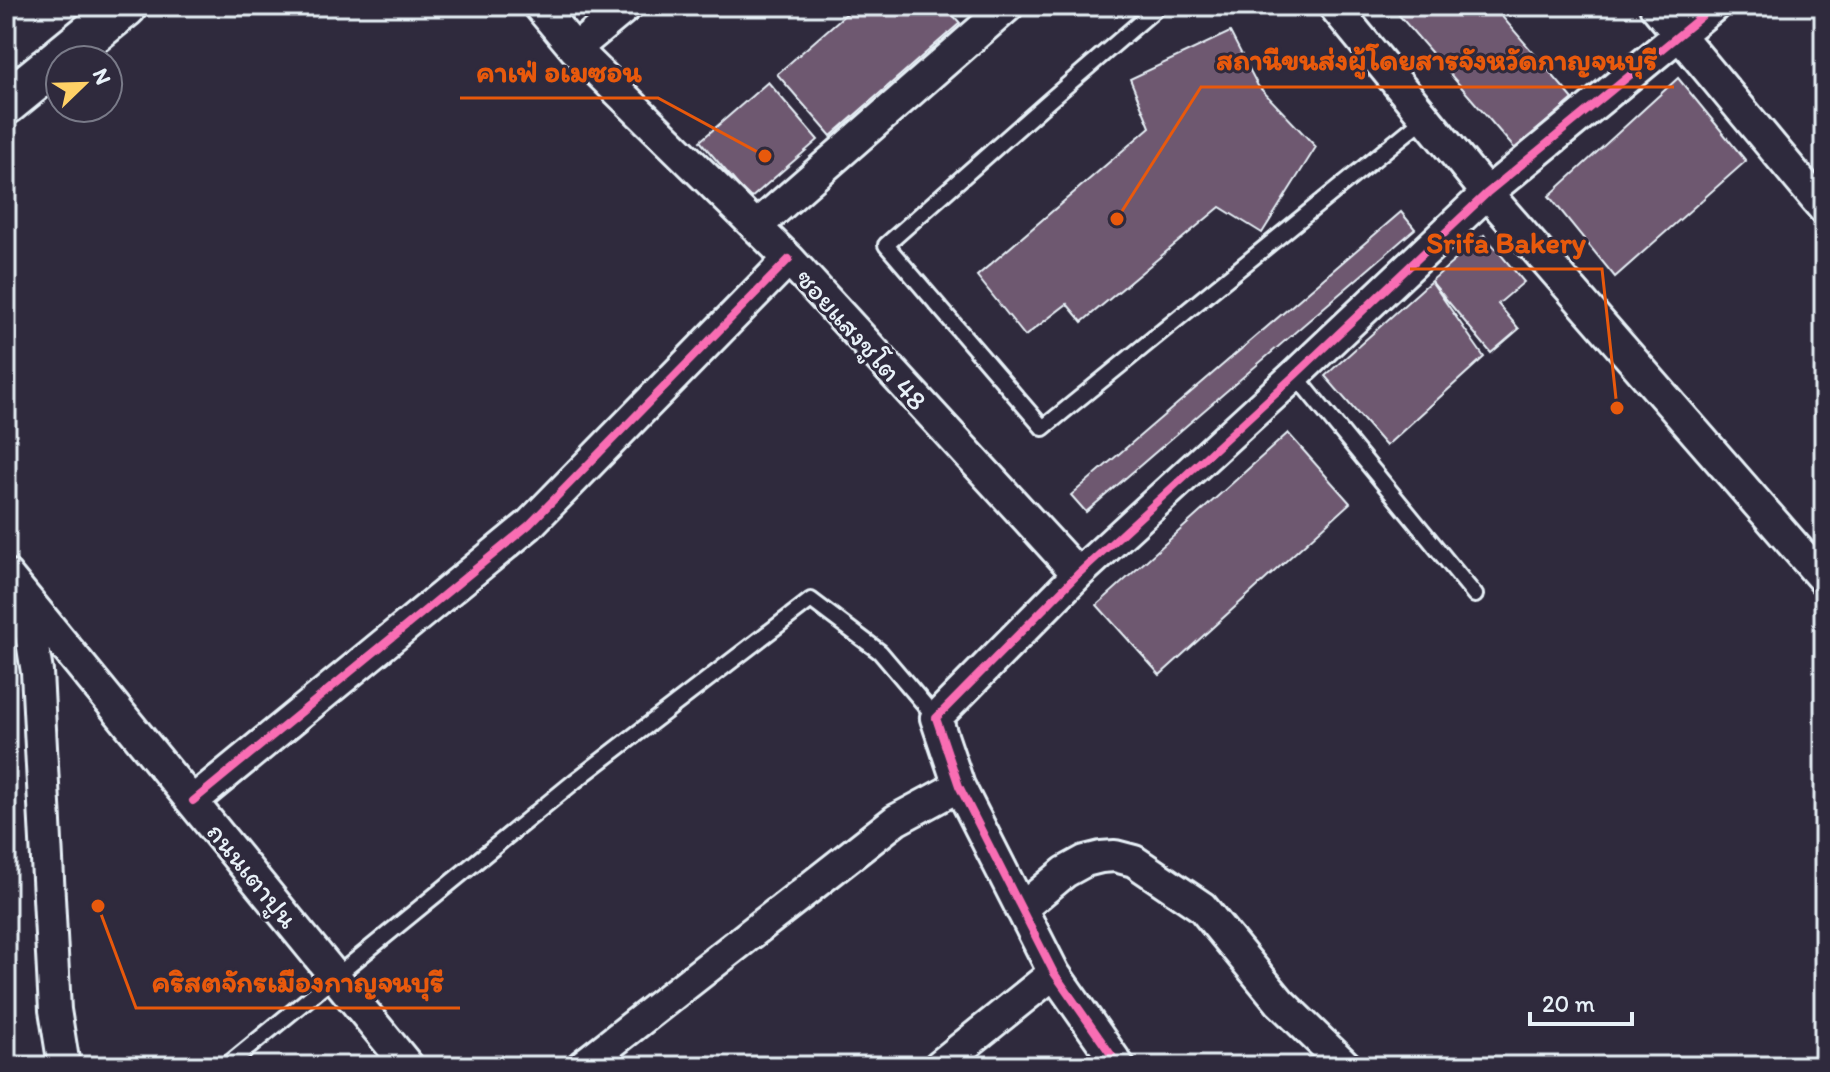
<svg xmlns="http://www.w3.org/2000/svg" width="1830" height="1072" viewBox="0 0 1830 1072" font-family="Itim,'Playpen Sans Thai',sans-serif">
	<rect width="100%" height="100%" fill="#2f2a3d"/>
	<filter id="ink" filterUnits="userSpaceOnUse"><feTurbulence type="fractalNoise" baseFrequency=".0125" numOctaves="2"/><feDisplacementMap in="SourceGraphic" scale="16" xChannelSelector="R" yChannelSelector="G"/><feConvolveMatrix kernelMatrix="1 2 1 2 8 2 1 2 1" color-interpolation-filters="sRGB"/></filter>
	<g filter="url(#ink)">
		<path fill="#6e5970" stroke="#e8f1f8" stroke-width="2" d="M855,6H945L960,23L831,136L777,74Z
			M1391,6H1493L1573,99L1515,149Z
			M1230,32L1258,86L1316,147L1262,233L1220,207L1082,322L1067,304L1025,336L977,276L1150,127L1130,79Z
			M1678,78L1746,161L1615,277L1549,196Z
			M768,82L818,140L750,199L700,141Z
			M1401,212L1415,229L1086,512L1071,495Z
			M1484,235L1524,282L1498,304L1519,329L1491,353L1431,281Z
			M1431,281L1484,357L1386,446L1325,376Z
			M1288,433L1350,503L1160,675L1097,605Z"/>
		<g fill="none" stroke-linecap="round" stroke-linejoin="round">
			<g stroke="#e8f1f8" stroke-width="20">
				<path id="service" d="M1159,6L1051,99L886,245L1043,428L1426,117
					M1295,375L1475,595
					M226,1066L575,781L811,600L880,652L936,718"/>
			</g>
			<g stroke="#e8f1f8" stroke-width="36">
				<path id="minor" d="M539,6L575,49L789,259L1078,574
					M1334,6L1487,193L1824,580
					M1655,6L1824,209
					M575,49L627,6
					M757,226L1008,6
					M6,574L408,1066
					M25,598L37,672L55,1010L64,1066
					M193,801L529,525L789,259
					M1021,909L1065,872L1085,861L1101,857L1115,856L1134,861L1202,907L1280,1002L1346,1066
					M582,1066L896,820L959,786
					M939,1066L1054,973
					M1119,1066L1054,973L959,786L936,718L1078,574L1295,375L1487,193L1714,6"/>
			</g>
			<g stroke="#e8f1f8" stroke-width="48">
				<path id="secondary" d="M6,103L125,6"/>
			</g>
			<use href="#service" stroke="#2f2a3d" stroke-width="14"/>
			<use href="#minor" stroke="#2f2a3d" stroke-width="30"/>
			<use href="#secondary" stroke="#2f2a3d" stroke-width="42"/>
			<g stroke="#2f2a3d" stroke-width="13">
				<path id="cycleway" d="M193,801L529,525L789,259
					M1119,1066L1054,973L959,786L936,718L1078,574L1295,375L1487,193L1714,6"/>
			</g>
			<use href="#cycleway" stroke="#f96db3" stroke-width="8"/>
		</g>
	</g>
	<g text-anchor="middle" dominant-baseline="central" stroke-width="6" stroke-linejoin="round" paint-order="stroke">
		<g font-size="28" fill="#e8f1f8" stroke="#2f2a3d">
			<text transform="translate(862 339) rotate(48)">ซอยแสงชูโต 48</text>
			<text transform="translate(253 875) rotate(51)">ถนนเตาปูน</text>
		</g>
	</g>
	<path fill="none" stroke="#e8590c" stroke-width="3" d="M1117 219L1201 87H1674M765 156L658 98H460M1617 408L1602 269H1410M98 906L136 1008H460"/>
	<g fill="#e8590c" stroke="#2f2a3d" stroke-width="3">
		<circle cx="1117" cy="219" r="8"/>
		<circle cx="765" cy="156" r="8"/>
		<circle cx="1617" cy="408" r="8"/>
		<circle cx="98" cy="906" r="8"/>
	</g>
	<g font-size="30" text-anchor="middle" font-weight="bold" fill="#e8590c" stroke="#2f2a3d" stroke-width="6" stroke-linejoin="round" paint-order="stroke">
		<text x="1437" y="70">สถานีขนส่งผู้โดยสารจังหวัดกาญจนบุรี</text>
		<text x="559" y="82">คาเฟ่ อเมซอน</text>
		<text x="1506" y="253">Srifa Bakery</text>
		<text x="298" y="992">คริสตจักรเมืองกาญจนบุรี</text>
	</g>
	<rect width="1830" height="1072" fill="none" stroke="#2f2a3d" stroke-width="32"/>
	<rect x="16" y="16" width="1798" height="1040" fill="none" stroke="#e8f1f8" stroke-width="3" filter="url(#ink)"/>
	<g transform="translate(84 84) rotate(67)"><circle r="38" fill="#2f2a3d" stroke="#797a88" stroke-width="2"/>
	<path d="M0-6L14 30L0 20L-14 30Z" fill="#ffd166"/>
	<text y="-12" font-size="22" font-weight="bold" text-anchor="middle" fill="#e8f1f8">N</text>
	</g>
	<path d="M1530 1012v12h102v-12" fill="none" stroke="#e8f1f8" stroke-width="4"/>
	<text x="1542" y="1012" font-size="24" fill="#e8f1f8" stroke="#2f2a3d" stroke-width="6" paint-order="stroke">20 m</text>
</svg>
